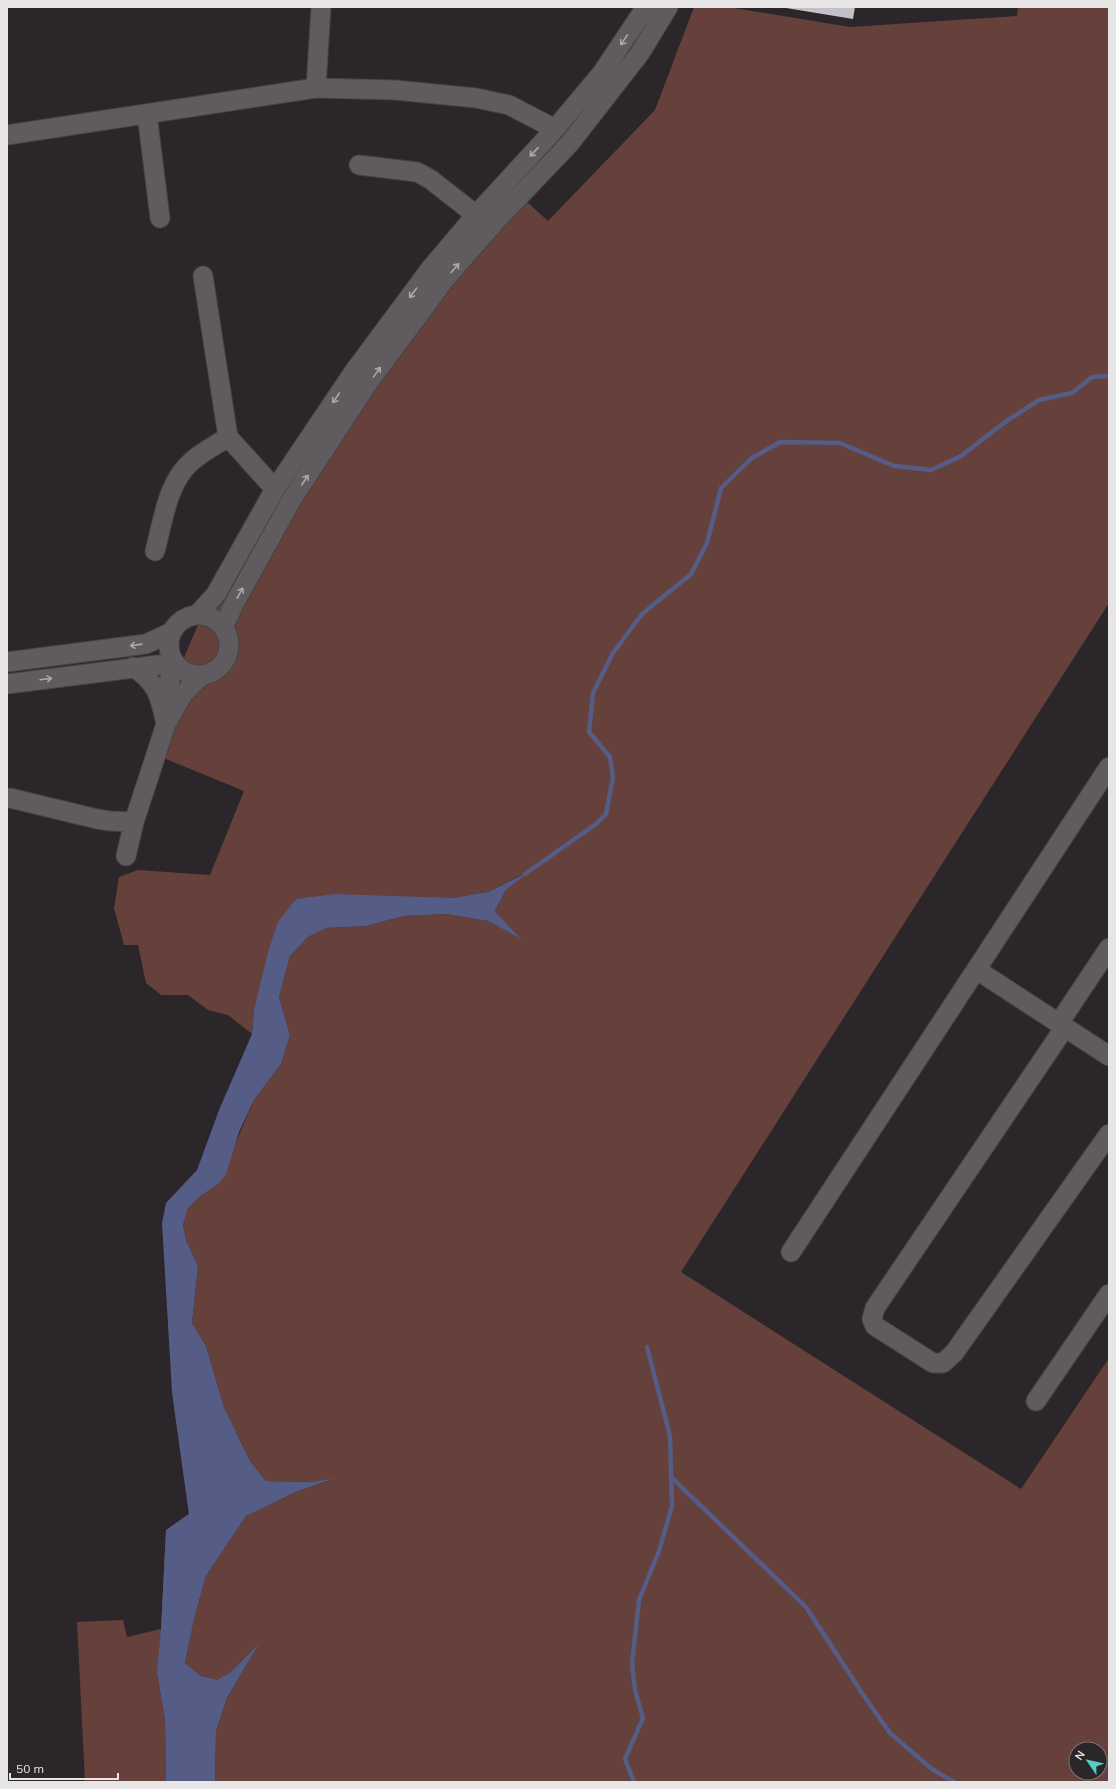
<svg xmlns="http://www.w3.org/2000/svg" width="1116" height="1789" viewBox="0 0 1116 1789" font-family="Mulish,sans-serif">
	<rect width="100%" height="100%" fill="#2a2629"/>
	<path fill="#66403b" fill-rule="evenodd" d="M694,7H728L850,27L1017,16L1018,7H1109V603L681,1272L1021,1489L1109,1358V1782H215L216,1731L227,1698L258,1646L231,1672L217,1681L201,1676L185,1663L195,1615L206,1576L246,1516L296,1492L331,1480L308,1482L266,1481L250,1461L224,1407L206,1346L192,1323L198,1266L186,1240L183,1225L188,1208L198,1198L218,1184L254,1100L281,1064L290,1035L279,997L290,956L308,937L326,928L366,926L404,916L447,914L488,921L520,938L495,911L506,890L527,872L488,892L452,898L296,899L254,1010L252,1034L228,1015L208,1010L188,995H161L146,983L138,945H124L114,908L119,877L138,870L210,875L244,791L161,757L185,655L206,606L296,456L506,183L548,221L655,110ZM1076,1749H1100V1773H1076Z
		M172,1392L215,1444L157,1673L165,1720L166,1782H85L77,1622L123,1620L127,1637L161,1629L166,1530L189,1514Z"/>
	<path fill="#555c85" d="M530,871L506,890L495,911L521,939L488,921L447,914L404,916L366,926L326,928L308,937L290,956L279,997L290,1035L281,1064L254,1100L239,1132L226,1174L218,1184L198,1198L188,1208L183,1225L186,1240L198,1266L192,1323L206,1346L224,1407L250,1461L266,1481L308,1482L333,1479L296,1492L246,1516L206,1576L195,1615L185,1663L201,1676L217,1680L231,1672L259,1644L227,1698L216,1731L215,1782H166L165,1720L157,1673L161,1629L166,1530L189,1514L172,1392L162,1223L166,1203L197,1170L219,1110L252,1034L254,1010L268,952L278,922L296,899L335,894L452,898L488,892Z"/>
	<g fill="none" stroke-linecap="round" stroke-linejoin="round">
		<path stroke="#555c85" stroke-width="4.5" d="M525,874L596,824L606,814L613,777L610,757L589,732L593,693L613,653L642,614L691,574L707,543L721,488L752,458L780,442L840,443L894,466L931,470L961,456L1005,422L1039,400L1072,393L1092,377L1109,376
			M671,1477L806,1607L864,1696L890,1733L932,1769L954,1782
			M634,1782L625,1759L643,1718L635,1690L632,1663L639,1600L659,1551L672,1506L670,1436L647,1347"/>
	</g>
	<path fill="#c3c0c7" d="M780,7H855L853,19Z"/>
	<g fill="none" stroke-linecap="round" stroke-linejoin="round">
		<g stroke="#464245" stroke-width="21">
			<path id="minor" d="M316,88L321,7
				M147,114L160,218
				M7,135L316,88L395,90L476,98L509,105L555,129
				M359,165L417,172L430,179L476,215
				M203,276L228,437L275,489
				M155,551C163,522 167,482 192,461C202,452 216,445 228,437
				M197,615L216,594L275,489L353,373L431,268L476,215L555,129L602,73L646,7
				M169 645a30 30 0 1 1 60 0a30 30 0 1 1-60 0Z
				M223,628L234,604L292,499L368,383L445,279L495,222L570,143L640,53L668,7
				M7,662L146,644L172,632
				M133,667C158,683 160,697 166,724L183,694L202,675
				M7,684L158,665L177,666
				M10,798L97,819L110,821L134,822
				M126,856L134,822L166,724L171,666
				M977,970L1109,1056
				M1059,1023L1109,948
				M1065,1027L875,1308L872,1319L875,1326L933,1363H943L954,1353L1109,1134
				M791,1252L1109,767
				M1036,1401L1109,1294"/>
		</g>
		<use href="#minor" stroke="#605b5f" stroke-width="19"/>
	</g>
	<defs><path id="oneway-shaft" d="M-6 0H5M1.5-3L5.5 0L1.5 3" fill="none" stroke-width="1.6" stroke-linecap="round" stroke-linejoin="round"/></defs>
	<g stroke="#aba7aa">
		<use href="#oneway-shaft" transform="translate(624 40) rotate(124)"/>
		<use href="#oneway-shaft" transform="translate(534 152) rotate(133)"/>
		<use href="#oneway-shaft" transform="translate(455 268) rotate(-49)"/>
		<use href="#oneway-shaft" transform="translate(413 293) rotate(127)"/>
		<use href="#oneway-shaft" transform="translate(377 372) rotate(-54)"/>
		<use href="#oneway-shaft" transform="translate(336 398) rotate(124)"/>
		<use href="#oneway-shaft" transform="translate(305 480) rotate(-57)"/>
		<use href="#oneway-shaft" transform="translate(240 593) rotate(-61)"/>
		<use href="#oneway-shaft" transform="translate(136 645) rotate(172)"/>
		<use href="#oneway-shaft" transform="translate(46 679) rotate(-7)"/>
	</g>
	<rect width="1116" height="1789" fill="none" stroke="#e8e5e7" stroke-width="16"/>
	<g transform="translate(1088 1761) rotate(304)"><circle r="19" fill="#2a2629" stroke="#767275"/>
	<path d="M0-3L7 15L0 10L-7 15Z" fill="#54cdc7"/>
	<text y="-6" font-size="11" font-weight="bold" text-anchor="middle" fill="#e8e5e7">N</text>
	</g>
	<path d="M10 1773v6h108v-6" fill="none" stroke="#e8e5e7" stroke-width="2"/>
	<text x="16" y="1773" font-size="12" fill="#e8e5e7" stroke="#2a2629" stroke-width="3" paint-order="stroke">50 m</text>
</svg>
